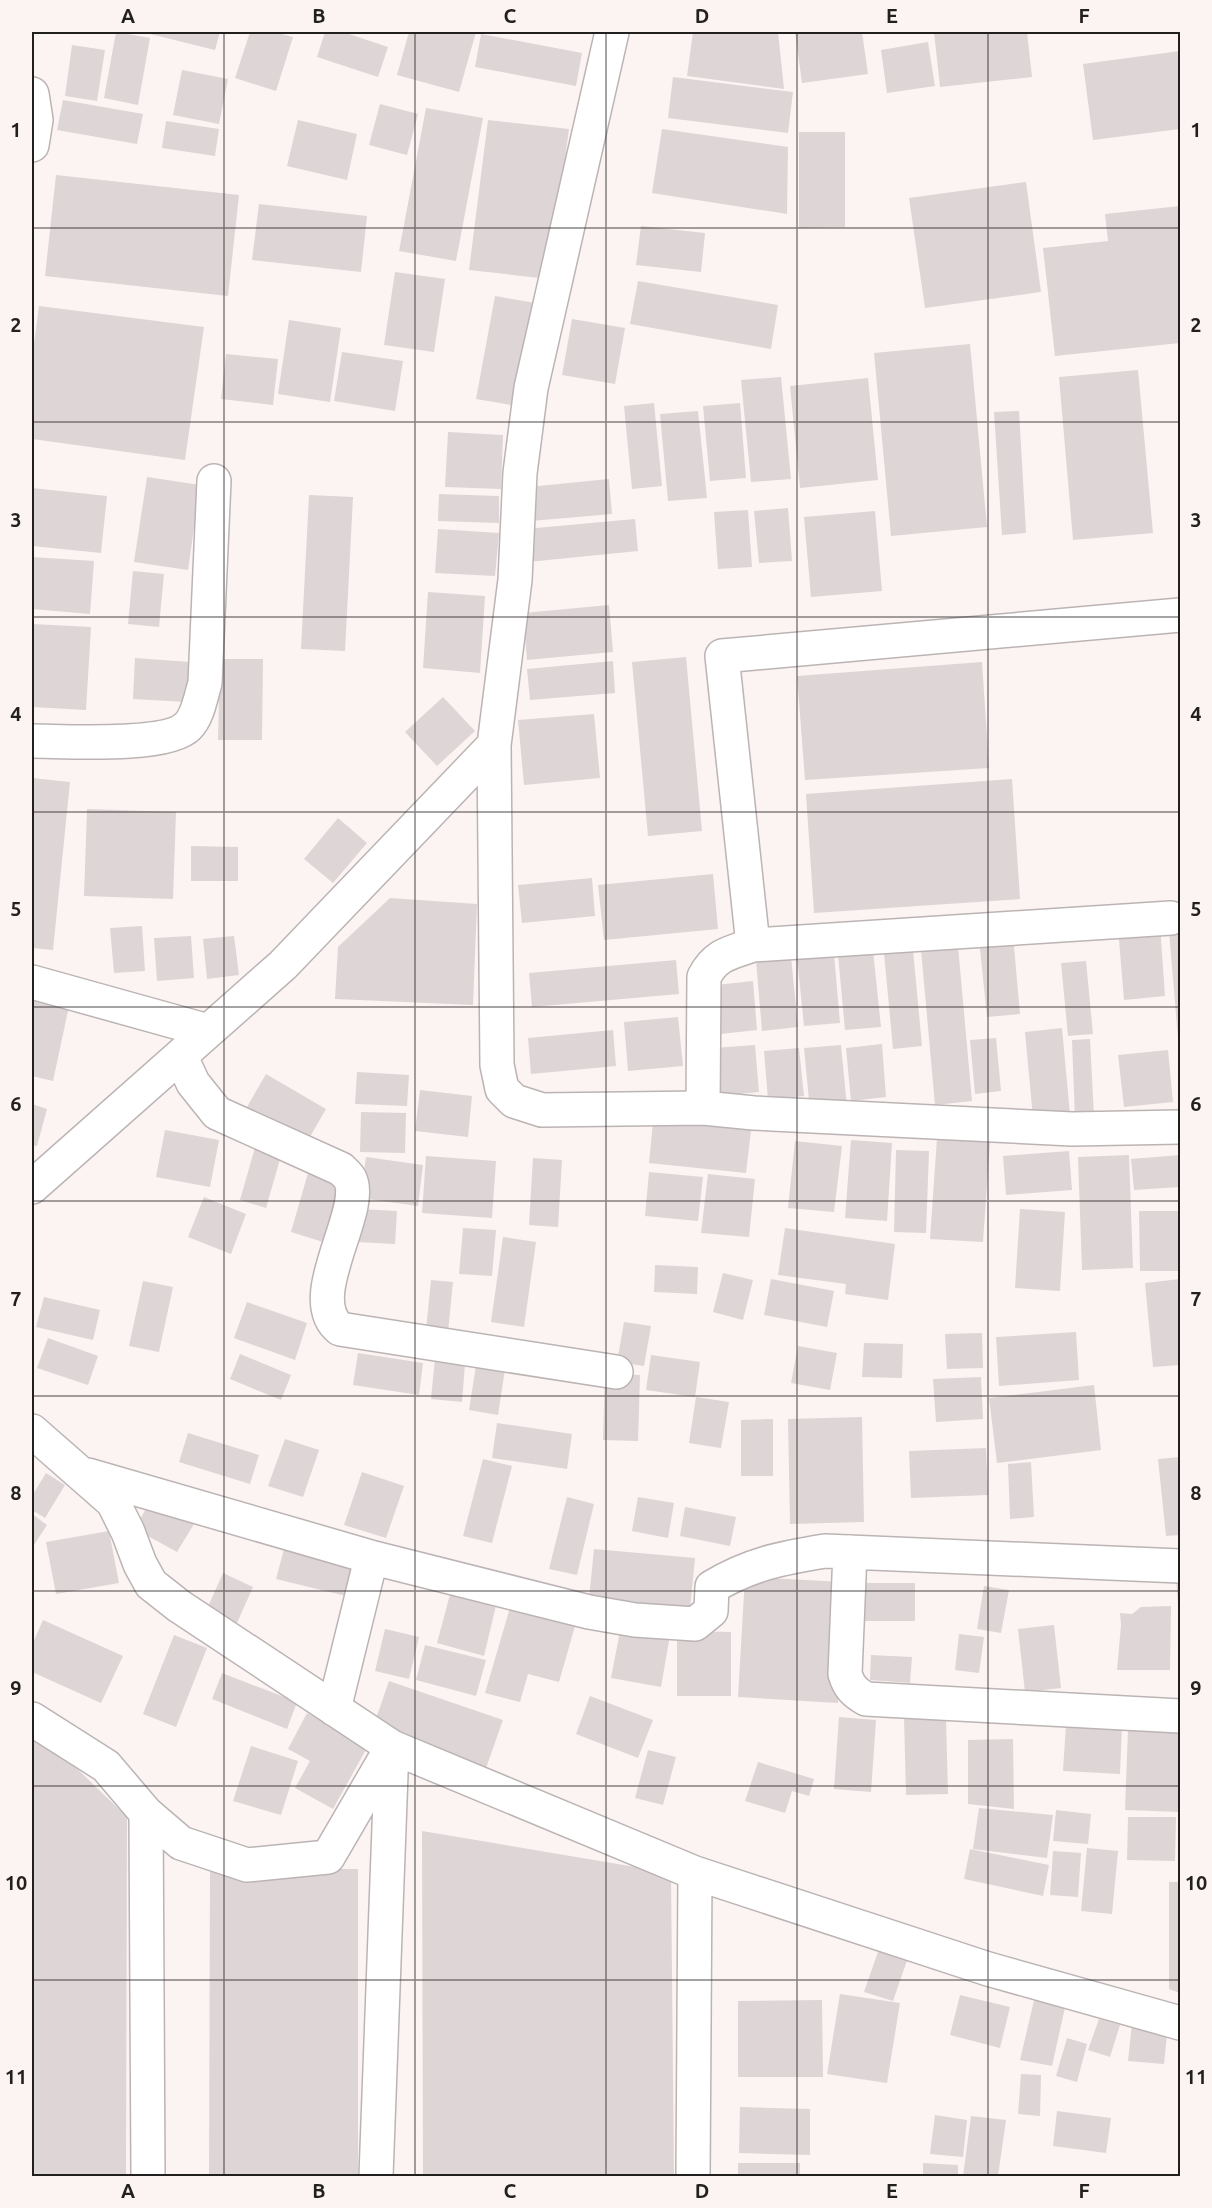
<svg xmlns="http://www.w3.org/2000/svg" width="1212" height="2208" viewBox="0 0 1212 2208" font-family="Ubuntu,sans-serif">
	<rect width="100%" height="100%" fill="#fcf3f3"/>
	<path fill="#ded6d6" d="M116,32L150,38L138,105L104,98Z
		M142,32H220L215,50Z
		M250,32H274L293,37L276,91L235,78Z
		M325,32H343L388,47L378,77L317,57Z
		M409,32H476L459,92L397,75Z
		M693,32H778L784,89L687,76Z
		M795,32H862L868,74L802,83Z
		M934,32H1027L1032,77L940,87Z
		M481,34L582,53L576,86L475,67Z
		M928,42L935,86L887,93L881,50Z
		M72,45L105,50L97,101L65,96Z
		M1180,51V129L1093,140L1083,64Z
		M182,70L228,79L219,124L173,115Z
		M673,77L793,92L788,133L668,118Z
		M63,100L143,114L137,144L57,130Z
		M380,104L418,114L407,155L369,145Z
		M426,108L483,118L456,261L399,251Z
		M298,120L357,134L347,180L287,166Z
		M488,120L569,129L549,279L469,270Z
		M166,121L219,129L215,156L162,148Z
		M662,129L788,147L787,214L652,193Z
		M799,132H845V227L799,228Z
		M56,175L239,195L228,296L45,276Z
		M1026,182L1041,292L925,308L909,198Z
		M259,204L367,216L361,272L252,260Z
		M1180,206V343L1055,356L1043,248L1108,241L1105,214Z
		M641,226L705,233L701,272L636,265Z
		M395,272L445,279L434,352L384,345Z
		M638,281L778,305L771,349L630,324Z
		M495,296L535,303L517,406L476,399Z
		M39,306L204,327L185,460L32,439V359Z
		M572,319L625,328L615,384L562,375Z
		M289,320L341,328L330,402L278,394Z
		M970,344L987,527L891,536L874,353Z
		M342,352L403,361L395,411L334,401Z
		M226,354L278,359L273,405L221,399Z
		M1138,370L1153,533L1073,540L1059,377Z
		M781,377L791,479L751,482L741,380Z
		M868,378L878,480L800,488L790,386Z
		M654,403L662,486L632,489L624,406Z
		M740,403L746,478L710,481L703,406Z
		M698,411L707,498L668,501L660,414Z
		M1019,411L1026,533L1002,535L994,412Z
		M448,432L503,435L501,489L445,487Z
		M147,477L200,485L188,570L134,562Z
		M609,479L612,514L531,521L528,487Z
		M32,488L107,496L101,553L32,546Z
		M439,494L499,496V523L438,521Z
		M309,495L353,497L345,651L301,649Z
		M788,508L792,561L759,563L754,511Z
		M748,510L752,567L718,569L714,512Z
		M875,511L882,591L811,597L804,517Z
		M635,519L638,551L528,562L525,529Z
		M438,529L499,533L495,576L435,573Z
		M32,557L94,561L90,614L32,609Z
		M133,571L164,574L159,627L128,624Z
		M428,592L485,596L480,673L423,668Z
		M609,605L613,652L527,660L523,613Z
		M32,624L91,627L86,710L32,707Z
		M686,657L702,831L648,836L632,662Z
		M135,658L190,662L187,702L133,699Z
		M220,659H263L262,740H218Z
		M613,661L615,693L530,700L527,669Z
		M982,662L989,768L805,780L797,676Z
		M443,697L475,731L437,766L405,732Z
		M594,714L600,778L524,785L518,720Z
		M32,778L70,782L53,950L32,948Z
		M1012,779L1020,899L814,913L806,794Z
		M87,809L176,812L173,899L84,896Z
		M338,818L367,843L333,883L304,859Z
		M191,846L238,847V881H191Z
		M713,874L718,929L604,940L598,885Z
		M592,878L595,916L522,923L518,885Z
		M390,898L477,904L473,1005L335,999L338,947Z
		M1160,925L1165,996L1124,1000L1118,928Z
		M142,926L145,971L114,973L110,928Z
		M1180,930V1050H1179L1169,931Z
		M1013,935L1020,1014L987,1017L979,939Z
		M191,936L194,978L157,981L154,938Z
		M234,936L239,975L207,979L203,939Z
		M872,941L881,1027L845,1030L837,944Z
		M958,946L972,1101L935,1105L921,950Z
		M913,950L922,1046L893,1049L884,953Z
		M834,954L840,1023L804,1026L797,957Z
		M791,957L798,1027L762,1031L756,961Z
		M676,960L679,994L532,1007L529,973Z
		M1086,961L1093,1034L1068,1036L1061,963Z
		M753,981L757,1030L712,1035L707,986Z
		M32,988L71,997L53,1081L32,1076Z
		M678,1017L683,1066L628,1071L624,1022Z
		M1062,1028L1070,1115L1033,1118L1025,1032Z
		M613,1030L616,1066L531,1074L528,1038Z
		M996,1038L1001,1091L975,1094L970,1040Z
		M1090,1039L1094,1117L1075,1119L1072,1040Z
		M882,1044L886,1097L851,1101L846,1048Z
		M755,1045L759,1092L719,1096L714,1048Z
		M841,1045L847,1107L810,1111L804,1048Z
		M799,1048L804,1096L768,1100L764,1051Z
		M1168,1050L1173,1102L1124,1107L1118,1055Z
		M357,1072L409,1075L407,1106L355,1104Z
		M266,1074L326,1109L307,1142L247,1107Z
		M420,1090L472,1096L468,1137L415,1131Z
		M32,1104L47,1109L37,1146L32,1145Z
		M361,1112L406,1113L405,1153L360,1152Z
		M654,1112L752,1122L746,1173L649,1163Z
		M165,1130L219,1140L210,1187L156,1177Z
		M937,1138L990,1142L983,1242L930,1239Z
		M851,1140L892,1143L887,1221L845,1218Z
		M795,1141L842,1146L834,1212L788,1208Z
		M256,1144L282,1152L266,1208L240,1200Z
		M896,1150L929,1151L926,1233L894,1232Z
		M1069,1151L1072,1190L1006,1195L1003,1156Z
		M1129,1155L1133,1268L1082,1270L1078,1157Z
		M1180,1155V1187L1134,1190L1131,1159Z
		M426,1156L496,1161L492,1218L422,1213Z
		M366,1157L423,1165L418,1206L360,1198Z
		M533,1158L562,1160L558,1227L529,1225Z
		M310,1166L343,1175L323,1242L291,1232Z
		M649,1172L703,1177L698,1221L645,1216Z
		M708,1174L755,1179L749,1237L701,1233Z
		M204,1197L246,1214L231,1254L188,1237Z
		M358,1209L397,1211L395,1244L356,1242Z
		M1020,1209L1065,1212L1060,1291L1015,1288Z
		M1139,1211H1180V1271H1140Z
		M463,1228L496,1230L492,1276L459,1274Z
		M785,1228L895,1244L888,1300L845,1294L846,1284L778,1275Z
		M503,1237L536,1242L524,1327L491,1322Z
		M655,1265L698,1267L697,1294L654,1292Z
		M723,1273L753,1280L743,1320L713,1312Z
		M771,1279L834,1291L827,1327L764,1315Z
		M1180,1279V1365L1153,1367L1145,1283Z
		M431,1280L453,1282L448,1332L426,1330Z
		M143,1281L173,1287L159,1352L129,1346Z
		M44,1297L100,1310L93,1340L36,1327Z
		M247,1302L307,1323L295,1360L234,1338Z
		M624,1322L651,1326L644,1366L617,1362Z
		M1076,1332L1079,1380L999,1386L996,1337Z
		M982,1333L983,1368L947,1369L945,1334Z
		M48,1338L98,1356L88,1385L37,1368Z
		M864,1343L903,1344L902,1378L862,1377Z
		M798,1346L837,1353L830,1390L791,1383Z
		M436,1348L466,1351L462,1402L431,1399Z
		M358,1353L423,1363L419,1395L353,1385Z
		M240,1354L291,1375L281,1400L230,1379Z
		M651,1355L700,1362L695,1397L646,1390Z
		M477,1359L506,1363L498,1415L469,1410Z
		M605,1374L640,1375L638,1441L603,1440Z
		M981,1377L983,1419L936,1422L933,1379Z
		M1094,1385L1101,1450L997,1463L989,1398Z
		M696,1397L729,1402L721,1448L689,1443Z
		M862,1417L864,1522L790,1524L788,1419Z
		M773,1419V1476H741V1420Z
		M497,1423L572,1434L567,1469L492,1458Z
		M188,1433L259,1455L250,1484L179,1462Z
		M285,1439L319,1450L303,1497L268,1486Z
		M986,1448L988,1495L911,1498L909,1451Z
		M1180,1457V1535L1166,1536L1158,1459Z
		M483,1459L512,1466L492,1543L463,1536Z
		M1031,1462L1034,1517L1010,1519L1008,1464Z
		M362,1472L404,1486L386,1538L344,1525Z
		M46,1473L65,1485L45,1518L32,1510V1496Z
		M567,1497L594,1504L577,1575L549,1569Z
		M638,1497L674,1503L668,1538L632,1531Z
		M151,1499L194,1524L177,1552L135,1529Z
		M685,1507L736,1517L730,1546L680,1536Z
		M32,1514L47,1525L32,1548Z
		M109,1531L119,1583L56,1594L46,1542Z
		M284,1549L361,1568L354,1598L276,1579Z
		M594,1549L695,1558L690,1609L589,1599Z
		M223,1573L253,1587L237,1623L207,1609Z
		M745,1577L844,1582L838,1703L738,1697Z
		M1176,1579H1180V1616H1179Z
		M453,1583L498,1597L484,1656L437,1643Z
		M862,1583H915V1621H862Z
		M984,1586L1009,1590L1001,1633L977,1629Z
		M511,1604L577,1619L559,1682L528,1674L520,1702L485,1693Z
		M1171,1606L1170,1670H1117L1121,1625L1120,1613L1132,1614L1141,1607Z
		M43,1620L123,1656L101,1703L32,1672V1645Z
		M1054,1625L1061,1688L1025,1692L1018,1629Z
		M621,1626L670,1635L661,1687L611,1678Z
		M385,1629L419,1637L409,1679L375,1671Z
		M677,1631L731,1632V1696H677Z
		M959,1634L984,1637L979,1673L955,1670Z
		M174,1635L207,1648L176,1727L143,1714Z
		M425,1645L486,1660L476,1696L416,1680Z
		M871,1655L912,1657L910,1683L870,1680Z
		M222,1673L297,1702L287,1729L212,1699Z
		M389,1681L503,1720L485,1771L371,1733Z
		M590,1696L653,1720L638,1758L576,1734Z
		M307,1713L368,1746L333,1809L295,1788L310,1761L288,1749Z
		M839,1717L876,1720L871,1792L834,1789Z
		M946,1717L948,1794L906,1795L904,1718Z
		M1066,1724L1122,1726L1120,1774L1063,1771Z
		M1128,1730L1180,1732V1812L1125,1810Z
		M32,1732H39L127,1817L126,2176H32Z
		M1013,1739L1014,1809L968,1804V1740Z
		M251,1746L298,1761L281,1815L233,1801Z
		M648,1750L676,1757L663,1805L635,1798Z
		M758,1762L814,1779L809,1796L792,1791L785,1813L745,1801Z
		M979,1808L1053,1815L1047,1858L973,1849Z
		M1056,1810L1091,1814L1088,1844L1053,1841Z
		M1128,1817H1176L1175,1861L1127,1860Z
		M422,1831L671,1873L674,2176H423Z
		M1087,1848L1118,1851L1112,1914L1081,1911Z
		M970,1849L1049,1865L1043,1896L964,1879Z
		M1053,1851L1081,1853L1078,1897L1050,1895Z
		M210,1869H358V2176H209Z
		M1169,1882H1180V1993L1169,1989Z
		M881,1943L910,1952L893,2001L864,1992Z
		M840,1994L900,2003L887,2083L827,2074Z
		M960,1995L1010,2007L1000,2048L950,2035Z
		M1035,1996L1066,2003L1052,2066L1020,2060Z
		M822,2000L823,2077H738V2001Z
		M1099,2019L1120,2025L1110,2057L1088,2050Z
		M1132,2023L1168,2026L1164,2064L1128,2061Z
		M1067,2038L1087,2044L1077,2082L1056,2076Z
		M1021,2074L1041,2075L1040,2116L1018,2114Z
		M740,2107L810,2109V2155L739,2153Z
		M1057,2111L1111,2118L1106,2153L1053,2146Z
		M935,2115L967,2120L963,2157L930,2154Z
		M971,2116L1006,2120L998,2176H963Z
		M738,2163H800V2176H738Z
		M923,2163L958,2165V2176H923Z"/>
	<g fill="none" stroke-linecap="round" stroke-linejoin="round">
		<g stroke="#bcb4b4" stroke-width="36">
			<path id="minor" d="M612,32L531,388L520,473L515,580L494,745L497,1065L502,1089L514,1101L542,1110L703,1108L754,1113L1072,1129L1180,1127
				M32,94L36,120L32,145
				M32,741C64,741 167,748 188,726C198,716 201,696 205,683L214,481
				M1171,918L753,945L722,656L1180,615
				M32,982L208,1031
				M181,1057L193,1083L217,1113L341,1169C344,1172 349,1176 350,1179C366,1211 301,1298 340,1329L616,1372
				M703,1108L704,977C716,954 730,953 753,945
				M32,1187L283,965L494,745
				M32,1431L113,1502L128,1532L140,1564L151,1584L179,1606L392,1747L376,2176
				M88,1475L374,1558
				M850,1552L845,1674C849,1687 854,1692 866,1699L1180,1716
				M334,1709L369,1567L374,1558L589,1612L635,1620L695,1624L711,1611L712,1587C750,1564 782,1558 825,1551L1180,1566
				M32,1719L106,1766L146,1813L181,1843L247,1865L328,1857L392,1747L695,1873L988,1969L1180,2023
				M146,1813L148,2176
				M693,2176L695,1873"/>
		</g>
		<use href="#minor" stroke="#fff" stroke-width="33"/>
	</g>
	<path fill="none" stroke="#221f1f" stroke-width="1.5" stroke-opacity="0.55" d="M224,32V2176M415,32V2176M606,32V2176M797,32V2176M988,32V2176M32,228H1180M32,422H1180M32,617H1180M32,812H1180M32,1007H1180M32,1201H1180M32,1396H1180M32,1591H1180M32,1786H1180M32,1980H1180"/>
	<rect width="1212" height="2208" fill="none" stroke="#fcf3f3" stroke-width="66"/>
	<rect x="33" y="33" width="1146" height="2142" fill="none" stroke="#221f1f" stroke-width="2"/>
	<g font-size="20" text-anchor="middle" font-weight="bold" fill="#221f1f">
		<text x="128" y="23">A</text>
		<text x="319" y="23">B</text>
		<text x="510" y="23">C</text>
		<text x="702" y="23">D</text>
		<text x="892" y="23">E</text>
		<text x="1084" y="23">F</text>
		<text x="16" y="137">1</text>
		<text x="1196" y="137">1</text>
		<text x="16" y="332">2</text>
		<text x="1196" y="332">2</text>
		<text x="16" y="527">3</text>
		<text x="1196" y="527">3</text>
		<text x="16" y="721">4</text>
		<text x="1196" y="721">4</text>
		<text x="16" y="916">5</text>
		<text x="1196" y="916">5</text>
		<text x="16" y="1111">6</text>
		<text x="1196" y="1111">6</text>
		<text x="16" y="1306">7</text>
		<text x="1196" y="1306">7</text>
		<text x="16" y="1500">8</text>
		<text x="1196" y="1500">8</text>
		<text x="16" y="1695">9</text>
		<text x="1196" y="1695">9</text>
		<text x="16" y="1890">10</text>
		<text x="1196" y="1890">10</text>
		<text x="16" y="2084">11</text>
		<text x="1196" y="2084">11</text>
		<text x="128" y="2198">A</text>
		<text x="319" y="2198">B</text>
		<text x="510" y="2198">C</text>
		<text x="702" y="2198">D</text>
		<text x="892" y="2198">E</text>
		<text x="1084" y="2198">F</text>
	</g>
</svg>
